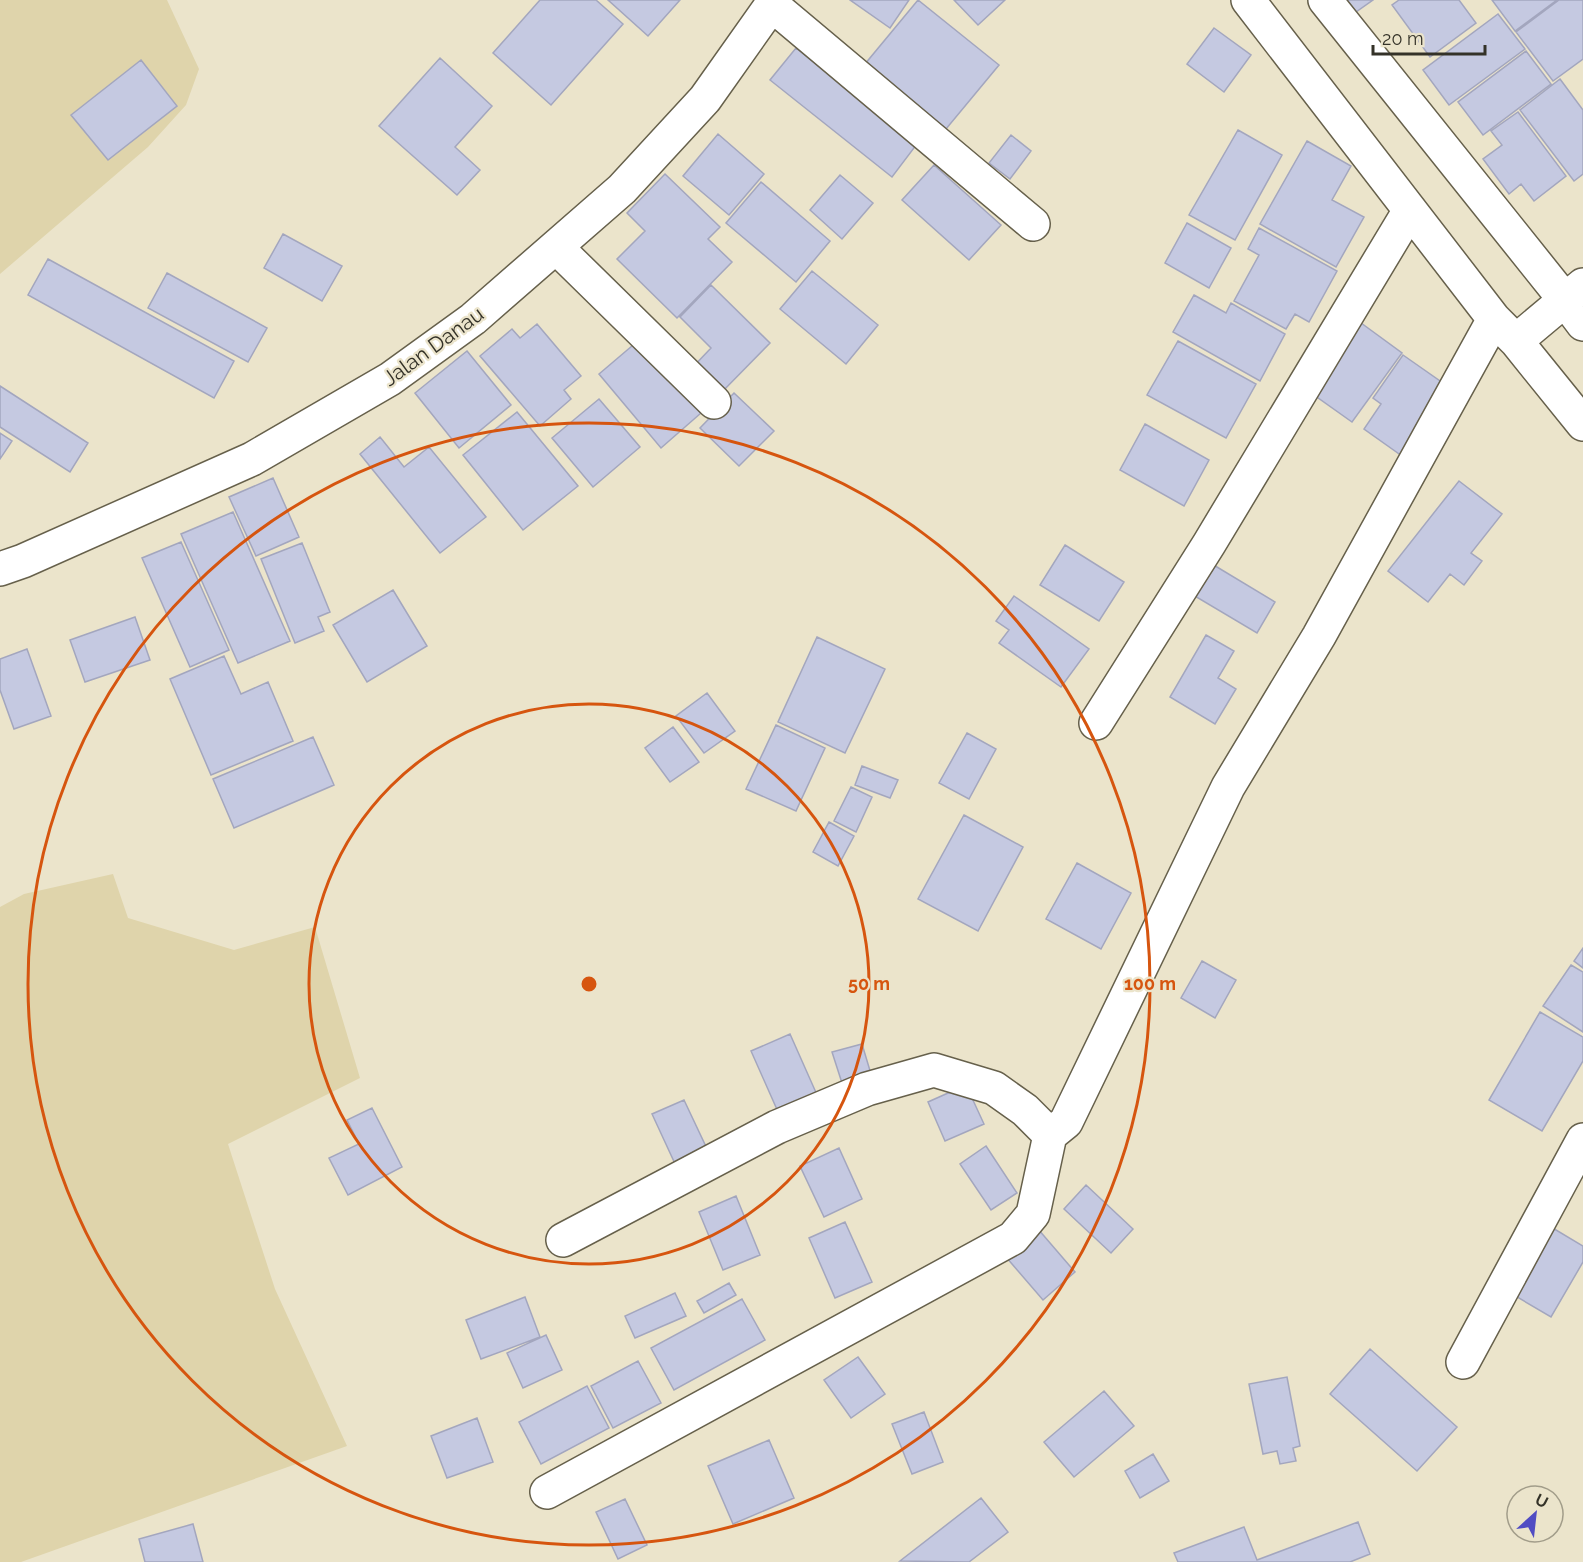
<svg xmlns="http://www.w3.org/2000/svg" width="1583" height="1562" viewBox="0 0 1583 1562" font-family="Raleway,sans-serif">
	<rect width="100%" height="100%" fill="#ebe4cb"/>
	<path fill="#dfd4ab" d="M0,0H167L199,69L186,105L148,147L0,274Z
		M113,874L128,918L234,950L315,927L360,1078L228,1144L275,1289L347,1446L21,1562H0V907L24,894Z"/>
	<path fill="#c5c9e1" stroke="#a3a6be" stroke-width="1.5" d="M540,0H596L623,24L551,105L493,53Z
		M608,0H680L648,36Z
		M850,0H909L890,28Z
		M918,0L999,65L946,129L865,64Z
		M954,0H1005L978,25Z
		M1347,0H1373L1356,12Z
		M1399,0H1459L1476,23L1430,57L1392,5Z
		M1492,0H1557L1515,31Z
		M1559,0H1583V59L1553,81L1516,32Z
		M1498,14L1525,49L1449,105L1423,70Z
		M1214,28L1251,55L1224,92L1187,64Z
		M796,48L917,144L892,177L770,80Z
		M1526,51L1551,84L1483,135L1458,102Z
		M440,58L492,106L455,147L480,170L457,195L379,126Z
		M141,60L177,106L108,160L71,115Z
		M1560,79L1583,110V174L1574,181L1520,110Z
		M1518,112L1566,176L1534,201L1521,184L1509,194L1483,159L1502,145L1491,131Z
		M1238,130L1282,155L1235,240L1189,215Z
		M718,134L764,174L729,215L683,176Z
		M1011,135L1031,151L1010,179L989,163Z
		M1307,141L1351,166L1332,200L1364,217L1336,267L1260,224Z
		M934,165L1001,225L969,260L902,200Z
		M665,174L720,227L708,239L732,262L677,318L617,259L645,231L627,213Z
		M840,175L873,203L842,239L810,210Z
		M761,182L830,241L796,282L726,223Z
		M1187,223L1231,248L1209,288L1165,263Z
		M1259,228L1337,271L1309,322L1295,314L1286,329L1234,301L1259,255L1248,249Z
		M283,234L342,266L322,301L264,268Z
		M48,259L234,361L214,398L28,295Z
		M812,271L878,325L846,364L780,309Z
		M167,273L267,328L248,362L148,308Z
		M711,285L770,343L719,395L691,369L711,348L680,317Z
		M1194,295L1226,313L1231,303L1285,334L1260,381L1173,332Z
		M1357,320L1402,353L1352,422L1307,390Z
		M537,324L581,376L564,390L571,399L540,426L480,356L512,329L520,338Z
		M639,340L701,413L661,448L599,374Z
		M1178,341L1256,384L1226,438L1147,395Z
		M467,351L511,405L459,448L415,393Z
		M1403,355L1450,388L1402,456L1364,429L1381,404L1373,398Z
		M0,386L88,443L70,472L0,427Z
		M734,393L774,431L739,466L700,428Z
		M599,399L640,447L593,487L552,438Z
		M517,412L578,486L523,530L463,455Z
		M1145,424L1209,460L1184,506L1120,470Z
		M0,433L12,441L0,459Z
		M380,437L404,467L429,447L486,517L440,553L360,454Z
		M273,478L299,537L256,556L229,497Z
		M1459,481L1502,514L1471,553L1482,561L1464,585L1450,574L1428,602L1388,571Z
		M233,512L290,641L238,663L181,534Z
		M181,542L229,650L190,667L142,558Z
		M302,543L330,612L318,617L324,631L295,643L261,559Z
		M1065,545L1124,582L1099,621L1040,585Z
		M1207,561L1275,602L1257,633L1188,592Z
		M393,590L427,646L367,682L333,625Z
		M1014,596L1089,649L1061,687L999,643L1009,630L996,621Z
		M135,617L150,660L85,682L70,640Z
		M1206,635L1234,651L1218,678L1236,689L1215,724L1170,697Z
		M817,637L885,669L845,753L778,722Z
		M27,649L51,716L14,729L0,690V659Z
		M224,656L241,694L268,682L293,741L211,775L170,679Z
		M707,693L735,731L704,753L676,716Z
		M776,725L825,748L796,811L746,789Z
		M673,727L699,762L670,782L645,748Z
		M967,733L996,749L969,799L939,783Z
		M313,737L334,785L234,828L213,779Z
		M862,766L898,780L890,798L855,785Z
		M851,787L872,797L856,832L834,821Z
		M964,815L1023,847L978,931L918,899Z
		M829,822L854,836L838,866L813,852Z
		M1077,863L1131,893L1101,949L1046,919Z
		M1583,948V968L1574,961Z
		M1202,961L1236,980L1215,1018L1181,998Z
		M1571,965L1583,972V1032L1543,1006Z
		M1540,1012L1583,1037V1061L1542,1131L1489,1100Z
		M790,1034L818,1097L779,1114L751,1051Z
		M862,1044L871,1074L842,1083L832,1052Z
		M966,1085L984,1124L945,1141L928,1102Z
		M684,1100L709,1153L677,1168L652,1114Z
		M372,1108L402,1167L348,1195L329,1158L359,1144L347,1120Z
		M986,1146L1017,1193L991,1210L960,1164Z
		M839,1148L862,1199L824,1217L800,1166Z
		M1086,1185L1133,1229L1111,1253L1064,1209Z
		M736,1196L760,1255L723,1270L699,1212Z
		M845,1222L872,1282L835,1298L809,1238Z
		M1546,1224L1583,1246V1262L1551,1317L1507,1291Z
		M1038,1229L1075,1272L1043,1300L1006,1257Z
		M729,1283L736,1295L704,1313L697,1301Z
		M675,1293L686,1316L635,1338L625,1316Z
		M525,1297L540,1337L481,1359L466,1320Z
		M742,1299L765,1340L674,1390L651,1348Z
		M546,1335L562,1370L523,1388L507,1353Z
		M1370,1349L1457,1427L1417,1471L1330,1394Z
		M858,1357L885,1394L851,1418L824,1380Z
		M638,1361L661,1403L613,1428L591,1386Z
		M1287,1377L1300,1446L1293,1448L1296,1461L1280,1464L1277,1451L1263,1454L1249,1384Z
		M587,1386L609,1428L541,1464L519,1422Z
		M1104,1391L1134,1426L1074,1477L1044,1442Z
		M924,1412L943,1462L912,1474L892,1424Z
		M477,1418L493,1462L447,1478L431,1436Z
		M769,1440L794,1498L733,1524L708,1466Z
		M1153,1454L1169,1481L1140,1498L1125,1471Z
		M981,1498L1008,1532L969,1562L900,1561Z
		M625,1499L647,1545L618,1559L596,1512Z
		M1358,1522L1370,1554L1350,1562H1178L1174,1553L1244,1527L1257,1560Z
		M193,1524L203,1562H145L139,1539Z"/>
	<g fill="none" stroke-linecap="round" stroke-linejoin="round">
		<g stroke="#66604b" stroke-width="36">
			<path id="minor" d="M1248,0L1494,319L1516,341L1583,424
				M1325,0L1565,300L1516,341
				M771,4L1033,224
				M556,247L714,402
				M1583,285L1565,300L1583,324
				M0,569L23,561L252,459L390,379L473,319L622,189L705,99L775,0
				M1096,723L1209,544L1410,210
				M563,1240L777,1127L867,1089L934,1070L994,1088L1025,1110L1050,1135
				M1463,1362L1583,1140
				M547,1492L1013,1238L1033,1214L1050,1135L1066,1122L1228,787L1319,636L1494,319"/>
		</g>
		<use href="#minor" stroke="#fff" stroke-width="33"/>
	</g>
	<g fill="none" stroke="#d6550f" stroke-width="3">
		<circle cx="589" cy="984" r="280"/>
		<circle cx="589" cy="984" r="561"/>
	</g>
	<g text-anchor="middle" dominant-baseline="central" stroke-width="4.5" stroke-linejoin="round" paint-order="stroke">
		<g font-size="21" fill="#343228" stroke="#ebe4cb">
			<text transform="translate(433 346) rotate(-36)">Jalan Danau</text>
		</g>
	</g>
	<circle cx="589" cy="984" r="9" fill="#d6550f" stroke="#ebe4cb" stroke-width="3"/>
	<g font-size="18" text-anchor="middle" font-weight="bold" fill="#d6550f" stroke="#ebe4cb" stroke-width="4.5" stroke-linejoin="round" paint-order="stroke">
		<text x="869" y="990">50 m</text>
		<text x="1150" y="990">100 m</text>
	</g>
	<g transform="translate(1535 1514) rotate(27)"><circle r="28" fill="#ebe4cb" stroke="#a29d8a" stroke-width="1.5"/>
	<path d="M0-4.5L10 22L0 15L-10 22Z" fill="#504cc3"/>
	<text y="-9" font-size="16" font-weight="bold" text-anchor="middle" fill="#343228">U</text>
	</g>
	<path d="M1373 45v9h112v-9" fill="none" stroke="#343228" stroke-width="3"/>
	<text x="1382" y="45" font-size="18" fill="#343228" stroke="#ebe4cb" stroke-width="4.5" paint-order="stroke">20 m</text>
</svg>
